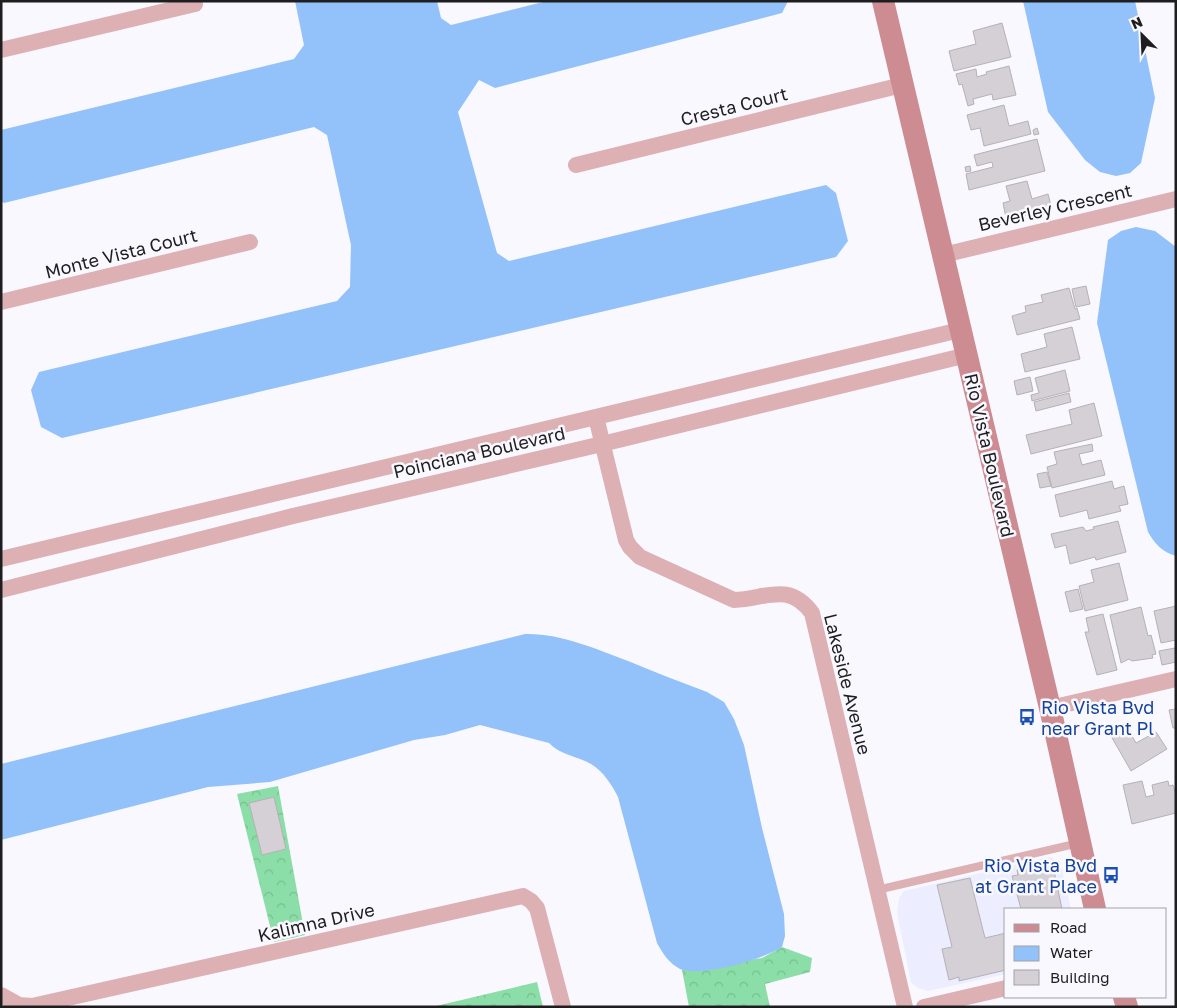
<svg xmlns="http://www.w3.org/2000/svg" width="1177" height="1008" viewBox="0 0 1177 1008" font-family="'Golos Text',sans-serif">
	<defs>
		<pattern id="forest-crowns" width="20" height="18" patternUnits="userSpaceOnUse" patternTransform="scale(1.25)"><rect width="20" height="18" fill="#8bdea7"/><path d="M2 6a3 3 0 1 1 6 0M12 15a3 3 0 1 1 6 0" fill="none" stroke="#78be8f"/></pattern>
	</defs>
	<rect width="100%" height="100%" fill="#f8f8fe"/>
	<path fill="#eceeff" d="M1049,857L1060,861L1071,909H1006V974L928,991L918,988L911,982L897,913L899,898L904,891Z"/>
	<path fill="url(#forest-crowns)" d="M278,786L305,935L274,942L237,794Z
		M782,947L812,958L810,972L765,984L770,1007H689L682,970L762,958Z
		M537,982L543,1007H432Z"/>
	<path fill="#93c1fa" d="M295,1H437L441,18L451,25L547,1H788L782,13L495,88L479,80L458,112L497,253L509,261L826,185L836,193L848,241L836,257L62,438L41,427L31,390L39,372L337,301L350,287L351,245L327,135L314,127L4,203L1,201V130L294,59L304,45Z
		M1023,1H1135L1155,98L1141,163L1130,173L1116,176L1100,172L1085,160L1048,112Z
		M1136,227L1155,231L1176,247V556C1162,552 1155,544 1148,532L1097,323L1108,240L1121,231Z
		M525,634C560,633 596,649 628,661C654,672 681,682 707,692L724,702L734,719L744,745L762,828L784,914L785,936L782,947C764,959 700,978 680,969C669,963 663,954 657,943L618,797C612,785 603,771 591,764C577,756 560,755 549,743L480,725L445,735L414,740L270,782L208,787L1,840V764Z"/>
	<path fill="#d5cfd6" stroke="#b6b0b7" d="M1002,23L1011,57L954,71L949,51L976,44L973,31Z
		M1009,66L1016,95L993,100L992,94L973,99L974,104L968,106L962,84L959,85L956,74L976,69L977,77L987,74L986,72Z
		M1004,105L1009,126L1028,121L1031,134L984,146L980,128L971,130L967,115Z
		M1037,128L1039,134L1034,135L1033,130Z
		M1037,139L1045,171L969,190L966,174L993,167L992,162L977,166L974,155Z
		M970,166L971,171L966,172L965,167Z
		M1027,181L1032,199L1048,194L1052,209L1010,219L1009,217L1006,218L1003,203L1010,201L1006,186Z
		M1086,286L1090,304L1076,307L1072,289Z
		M1069,288L1075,309L1077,308L1080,319L1017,335L1012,316L1026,312L1025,306L1043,302L1041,295Z
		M1072,327L1080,359L1025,372L1021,354L1047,347L1044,334Z
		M1065,370L1070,391L1032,401L1031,395L1039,393L1035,378Z
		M1030,377L1033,391L1017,395L1014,381Z
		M1069,393L1071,402L1036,411L1034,402Z
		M1094,403L1102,436L1031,454L1026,435L1072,424L1069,410Z
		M1092,444L1093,451L1079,454L1082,465L1101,460L1105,475L1052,488L1047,467L1057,464L1054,452Z
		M1047,472L1051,486L1040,488L1037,474Z
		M1112,481L1114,489L1124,486L1128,504L1119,506L1121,511L1089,519L1087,510L1060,517L1055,495Z
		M1118,521L1126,552L1096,560L1095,557L1070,564L1066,545L1055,548L1051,534L1083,527L1086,531L1094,529L1093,527Z
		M1119,563L1128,600L1085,611L1079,586L1094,582L1091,570Z
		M1078,589L1083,609L1070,612L1065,592Z
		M1176,606V640L1161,643L1154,611Z
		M1141,607L1148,636L1151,635L1156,654L1152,655L1153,658L1132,661L1129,659L1121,663L1110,615Z
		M1103,614L1117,670L1097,675L1085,632H1089L1086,618Z
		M1175,648L1176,662L1162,665L1159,651Z
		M1176,709V728H1173L1169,710Z
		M1127,727L1136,743L1156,732L1167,749L1131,771L1111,736Z
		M1142,781L1146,797L1154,795L1152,785L1168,781L1169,786L1173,785L1176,795V813L1132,824L1123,785Z
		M274,797L286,849L262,855L249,803Z
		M1043,863L1053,866L1062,909H1021L1012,876L1018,875L1017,870Z
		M970,878L985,938L1006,933V970L959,981V977L949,980L942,949L952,947L937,885Z"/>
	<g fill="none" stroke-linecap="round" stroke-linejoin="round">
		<path stroke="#ddb0b3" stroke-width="8" d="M877,890L1079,843"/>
		<path stroke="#ddb0b3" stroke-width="16" d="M1,50L195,4
			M576,165L902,85
			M943,255L1176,199
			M1,302L250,242
			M596,417L626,540L630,547L640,557L734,600C766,599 788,581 812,613L905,1007
			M1,559L960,330
			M1,590L293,516L602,444L967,355
			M1050,708L1176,679
			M1,995L19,1005L32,1006L523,896L531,901L537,908L563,1007
			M924,1007L1006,988"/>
		<path stroke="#cd8c91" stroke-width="22" d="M883,1L1050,708L1095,909
			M1124,997L1127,1007"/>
	</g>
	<defs>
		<g id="bus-bare" transform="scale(1.35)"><path d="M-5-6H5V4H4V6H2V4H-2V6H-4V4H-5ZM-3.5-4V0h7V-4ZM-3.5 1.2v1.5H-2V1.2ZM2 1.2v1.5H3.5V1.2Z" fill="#1a4fb4" stroke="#f8f8fe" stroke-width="2.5" paint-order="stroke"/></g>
	</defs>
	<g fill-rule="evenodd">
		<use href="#bus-bare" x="1027" y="717"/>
		<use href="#bus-bare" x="1111" y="875"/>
	</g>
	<g text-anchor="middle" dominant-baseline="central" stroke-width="5" stroke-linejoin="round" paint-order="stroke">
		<g font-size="18" fill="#1e1e21" stroke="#f8f8fe">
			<text transform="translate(734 106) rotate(-14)">Cresta Court</text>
			<text transform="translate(1055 207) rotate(-13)">Beverley Crescent</text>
			<text transform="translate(121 253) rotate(-14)">Monte Vista Court</text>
			<text transform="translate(479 452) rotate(-13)">Poinciana Boulevard</text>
			<text transform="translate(990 455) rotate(77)">Rio Vista Boulevard</text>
			<text transform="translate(848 684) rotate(76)">Lakeside Avenue</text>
			<text transform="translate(316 922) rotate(-13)">Kalimna Drive</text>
		</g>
		<g font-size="18" fill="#164399" stroke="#f8f8fe" text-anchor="start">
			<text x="1041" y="707">Rio Vista Bvd<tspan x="1041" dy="21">near Grant Pl</tspan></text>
			<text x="1097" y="865" text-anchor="end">Rio Vista Bvd<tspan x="1097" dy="21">at Grant Place</tspan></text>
		</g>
	</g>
	<rect width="1177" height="1008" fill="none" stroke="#1e1e21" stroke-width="5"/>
	<rect x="1004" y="908" width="162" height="90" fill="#f8f8fe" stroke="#a1a1a6"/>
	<rect x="1014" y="924" width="25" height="8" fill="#cd8c91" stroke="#a1a1a6"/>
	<text x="1050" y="933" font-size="15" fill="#1e1e21">Road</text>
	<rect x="1014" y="946" width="25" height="15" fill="#93c1fa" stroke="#a1a1a6"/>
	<text x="1050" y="958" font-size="15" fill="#1e1e21">Water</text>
	<rect x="1014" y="970" width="25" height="15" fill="#d5cfd6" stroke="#a1a1a6"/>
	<text x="1050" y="983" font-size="15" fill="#1e1e21">Building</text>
	<g transform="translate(1142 35) rotate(336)" stroke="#f8f8fe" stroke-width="4" paint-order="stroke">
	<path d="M0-4L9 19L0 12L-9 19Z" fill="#1e1e21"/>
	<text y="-8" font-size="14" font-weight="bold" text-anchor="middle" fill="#1e1e21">N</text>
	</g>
</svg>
